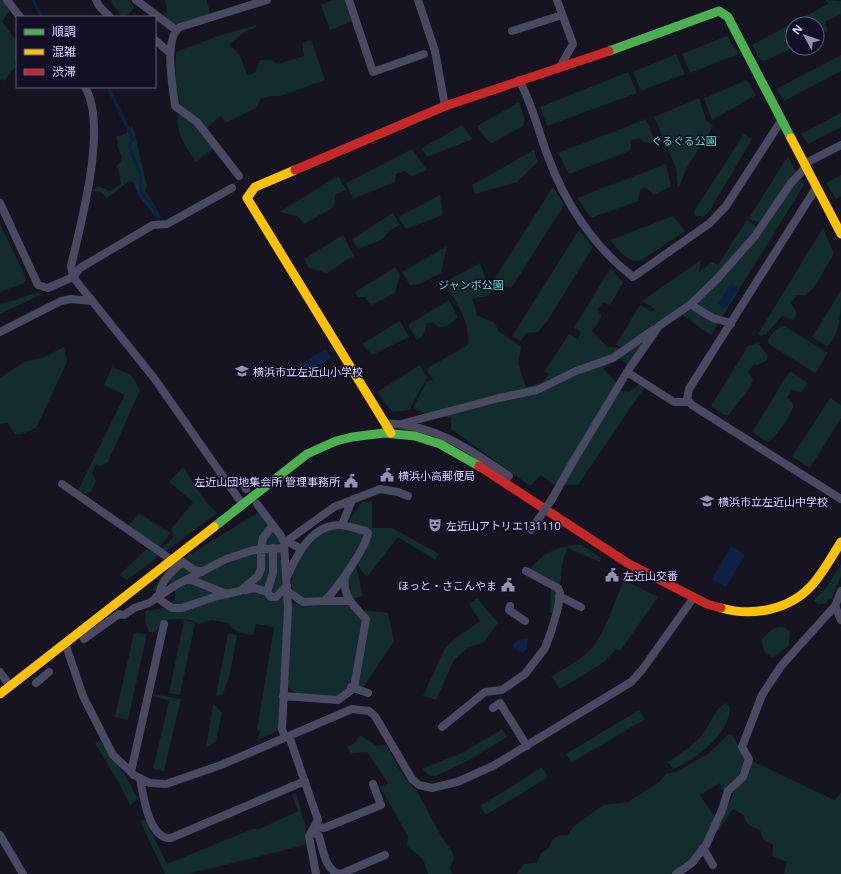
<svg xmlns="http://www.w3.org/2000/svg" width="841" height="874" viewBox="0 0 841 874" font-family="'Open Sans','Noto Sans JP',sans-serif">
	<rect width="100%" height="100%" fill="#161421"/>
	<path fill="#132c2d" d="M0,0H2L10,11L2,21L17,42V58L14,62L16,66L4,81L2,79L0,80Z
		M110,0H130L134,8L125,17H121Z
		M165,0H207L210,14L174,27L160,16L167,12Z
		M333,0H347L353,21L330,30L321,5Z
		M826,0L841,1V14L825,22L828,31L817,36V24H793V48L764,61L759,59L752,45L828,4Z
		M256,25V27L245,32L229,44L240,56L247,75L255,73L260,60H271L278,64L304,56L302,43L311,40L325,80L281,96H271L261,99L256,108L225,123L221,116L207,128L181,108L176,83V52C202,41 229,32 256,25Z
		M727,36L739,54L690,73L682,54Z
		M676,54L685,74L641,91L633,72Z
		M841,55V71L784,101L776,89Z
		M628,72L637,93L547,126L540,107Z
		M747,80L756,95L712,120L704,98Z
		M699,98L706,120L713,126L687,167L678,189L676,168L654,117Z
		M519,102L525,120L523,126L492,143L486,139L477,126Z
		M179,111L196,124L215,147L196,162C185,144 174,133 179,111Z
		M841,113V127L808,144L801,134Z
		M646,119L655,142C648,144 644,143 639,138L632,140L630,151L569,174L558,153Z
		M462,125L473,139L427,157L422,148Z
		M133,127L147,186L145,191L156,207L161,219L156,218C149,206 136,198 135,183L129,181L107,198L101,192L92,191L98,186L110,191L121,184L119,172L116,166L120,163L122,158L117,145L118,142L116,137L127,133V129Z
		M744,134L752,139L710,210L703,217L695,216L694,211Z
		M412,149L427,170L412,176L404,171L396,174L395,182L353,199L346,183Z
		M534,150L538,162L517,182L475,194L472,185Z
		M788,156L795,171L761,225L749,218Z
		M666,164L671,186L654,195L645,187L640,190L638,201L591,218L577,198Z
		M798,174L804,185L711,335L678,312L661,322L628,364L618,357L603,369L616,382L621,391L630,392L639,384L644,388L578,485H554L541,475L530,486L451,429V418L425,414L413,408L427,381L433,380L426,369L468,345C470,320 456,303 445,282L480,263L491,295L472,299L477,314L476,315L495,323L498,331L521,346L518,364L526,387L543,382L549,374L544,372L569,334L578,339L581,332L574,328L611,267L623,283L610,305L603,302L597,310L602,316L592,331L607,347L622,348L616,344L640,305L652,312L655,309L642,301L701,260L699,272L712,262L718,265L747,220L757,227L722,269L718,278Z
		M841,175V196L836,199L826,183Z
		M338,176L346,190L335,195L334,207L304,224L297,216L279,212Z
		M553,187L564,205L512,287L491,284Z
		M440,195L443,215L406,229L398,217Z
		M393,213L400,225L390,230L383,239L359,249L352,239Z
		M673,216L685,231L642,260C627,264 619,250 610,240Z
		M0,224L23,271L26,280L24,283L0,292Z
		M823,228L834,254L814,287L806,295H797L791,303L797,313L793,320L782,316L766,334L761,336L758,334Z
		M579,230L593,247L548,320L538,332L526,333L521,341L512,336Z
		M343,235L354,256L327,273L309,268L304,259Z
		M447,246L441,273L417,285H410L402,272Z
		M395,267L400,275L395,293L371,305L365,297H358L355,292Z
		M841,291C841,310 841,335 827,346L812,337Z
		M37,293H44L0,314V304Z
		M449,300L458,318L447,326L439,327L433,322L427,323L423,336L417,340L408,325Z
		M400,321L409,337L372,355L362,344Z
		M784,326L828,353L815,373L769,344L768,340C772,334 776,327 784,326Z
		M758,343L768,356L766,361L757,365L754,364L748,372L753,379L750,387L729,415H725L711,406L748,346Z
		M64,347L67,362L36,428L22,434H15L8,423L0,424V378L24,362L42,358Z
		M420,365L427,378L409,410L392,412L377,392Z
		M112,367L131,375L140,390L108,462L101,466L96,465L92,473L96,481L91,492L86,494L78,490L125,395L104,385Z
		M790,371L808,383L801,392L792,390L787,397C790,400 794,402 793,407C792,413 775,439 769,441C764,442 756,434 752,432Z
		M830,398L841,405V418L810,468L792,457Z
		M183,467L206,502L217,513L127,580L119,575L147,549L156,553L173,538L172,528L193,502L169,482Z
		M372,501V528H392L439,554L435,560L398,537L367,577L358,566L355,552C347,565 340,580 330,591C324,597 317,600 308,600C269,600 307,511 352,532L349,521L362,502Z
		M259,512L279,541L285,601L303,606L349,604L363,619L365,610L388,613L394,641L364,686H351L338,698L296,694L288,687L289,677H281L278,731L257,740L260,731L257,730L274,627L256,624L253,635C244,634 233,632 228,623L211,620L198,624C187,617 176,618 164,621L155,632H149L145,621L146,611L161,609L175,600V589L168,583L155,591L153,590L160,577L179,561Z
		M139,513L170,533L159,548L128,526Z
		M581,545L601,558L600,562L568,548C562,559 562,567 561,580C559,591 556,603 554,615L550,612L551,587L529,570C543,553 558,545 581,545Z
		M355,562L363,596L350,600L345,585Z
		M841,564V576L831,600L828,599L826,604H818L814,600L826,588Z
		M624,580L658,597L620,651L616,649L604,662L560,689L551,676C565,668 581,660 592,648C606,631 615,600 624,580Z
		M477,598L498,623L484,642L467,648L454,660L436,700L423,696L445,648L451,642L480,621L469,604Z
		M184,620L195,623L180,695L169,693Z
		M778,627H785L790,632L789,645L774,657C764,656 762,648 762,639L771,630Z
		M134,633L147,634L128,720L115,717Z
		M228,633L237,635L229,678L222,695L216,696Z
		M153,694L181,699L164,771L153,769L169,701L153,696Z
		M213,703L222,713L216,741L206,748Z
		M726,703L729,705C734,731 694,761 673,769L668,762C679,754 693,746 702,735C710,726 714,709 726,703Z
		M639,710L645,719L571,763L566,754Z
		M502,729L507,737L471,759L436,776H430L422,769L464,752Z
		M729,734L733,736L746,759L741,775L726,787L724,793L720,783L700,795L716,819C702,848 699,857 670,874H517L524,864L537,863L541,853L549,848L552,840L559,835H568L573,827L603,805L628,802L659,782L666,774L676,772L708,754Z
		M360,735L377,746L386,745L404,777L417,791L441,836L453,853L454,859L450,867L452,874H428L423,859L407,846L408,836L380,787L388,783L367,752L351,753L347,747L354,743Z
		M100,741L125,775L138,799L130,805L118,781L95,743Z
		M752,761L834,800L841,793V874H784L787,862L772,856L773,845L763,839L760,830C752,827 744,824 744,815L733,809L719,830H716L733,794L744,777Z
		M542,767L548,777L486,815L480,806Z
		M296,793L306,827L305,845L188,874H165L140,821L145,819L167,864L255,828L257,830L298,811L292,795Z"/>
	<path fill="#0d2144" d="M731,283L738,288L725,308L718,304Z
		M326,349L331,358L299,378L293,369Z
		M731,546L745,555L726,587L712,579Z
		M526,638L528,639L527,649L522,653L513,647V644L518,640Z"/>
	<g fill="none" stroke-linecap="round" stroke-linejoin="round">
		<path stroke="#0d2144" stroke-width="3" d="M33,0L42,17
			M108,87L133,139L129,146L140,175L141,192L154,208L158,218"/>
		<path stroke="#4a4962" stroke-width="8" d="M7,0L20,17
			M96,0L99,6L110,17
			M136,0L176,30
			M349,0L373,72L424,54
			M418,0L435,51L445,106
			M557,0L573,44L560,67
			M512,31L562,15
			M155,40L170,53
			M519,80C532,103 538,130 547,154C564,202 593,246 633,277L710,223L726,206L781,121
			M85,87C108,126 81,223 71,266L73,277L154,378L243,505
			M804,164L841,145
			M239,176L197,122L175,106C173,87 163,39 180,27L267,0
			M816,188L689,389L687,399L692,405L841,499
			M0,203L38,285L48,288L73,277L80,268L153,225L167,224L232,188
			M691,304C694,307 712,318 716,319C722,321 725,320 731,324
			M0,332L61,301L71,299L92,301
			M627,372L674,402H689
			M385,423C436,425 468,448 509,476
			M401,424L499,398L537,390L576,371L613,358L653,330
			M62,484L166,556L175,568
			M245,487L246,489
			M552,499L574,460L627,372L659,326L691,304L718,278L755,236L791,183L806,167
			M257,504L281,536L284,543L288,609L282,729L285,737
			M342,525L352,500
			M287,541L301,549
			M284,543L334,507L380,489L398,492L408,496
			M273,548V573L267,592L271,597H276L287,586
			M287,577C297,554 312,524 341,525C349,526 358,529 366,531L368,533C367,546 335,592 324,601L303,602L287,591
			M189,579L227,594
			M245,590L255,588L267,592
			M159,595C162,580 171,571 183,562L194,570L202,572
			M559,596L581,607
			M156,597L172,608H182L217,596L240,591L258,576L261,569V549L263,538L273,525
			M324,601H349
			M510,606L509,610L525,621
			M835,606L841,620
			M84,639L119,614L124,615L134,608L149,603L176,585L226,559L254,550L284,548
			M65,643L83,696L113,755L134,775L150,783L166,784L221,765L352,709L369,711L375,716L412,779L419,785L432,788L457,782L493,766L631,682L642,670L694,597
			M0,672L10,686
			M36,683L49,672
			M351,687L368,693
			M283,696L338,700L354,688L366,619C354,606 342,596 345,577
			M493,708L500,703L527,746
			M442,727L485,692L502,690L525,674L545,648L551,632L558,608L560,593L558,588L526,571
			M289,736L318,820L309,836L316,874
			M131,772L164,624
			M140,778C143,795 149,840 171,838L305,781
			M315,826L324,828L381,805L373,784
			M312,831L319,836C323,849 325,872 341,874L385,855
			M0,835L23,874
			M703,848L713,865
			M676,874L692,863L706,845L722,810L728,791L743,777L749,759L742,747L762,695L781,666L835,606L841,591"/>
		<path stroke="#4caf50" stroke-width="9" d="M609,51L719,11L728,17L791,138
			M214,527L307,454L336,441L352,437L384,433L415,436L440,444L479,466"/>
		<path stroke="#ffc107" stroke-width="9" d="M791,138L841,234
			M295,170L255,187L247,198L391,433
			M721,608C752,617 790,610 812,585C823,573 832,556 841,542
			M0,694L214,527"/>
		<path stroke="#c62828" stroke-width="9" d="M295,170L445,106L609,51
			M479,466L629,564L707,604L721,608"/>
		<path stroke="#4a4962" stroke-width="8" d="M531,530L552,499"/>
	</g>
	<defs>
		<g id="school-bare" transform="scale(1.08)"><path d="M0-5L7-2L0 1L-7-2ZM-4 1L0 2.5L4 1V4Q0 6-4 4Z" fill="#9591b1" stroke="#130f26" stroke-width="2.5" paint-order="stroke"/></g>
		<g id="civic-bare" transform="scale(1.08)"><path d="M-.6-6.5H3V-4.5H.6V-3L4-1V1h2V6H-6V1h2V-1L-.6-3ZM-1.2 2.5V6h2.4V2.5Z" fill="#9591b1" stroke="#130f26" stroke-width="2.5" paint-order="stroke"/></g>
		<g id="theatre-bare" transform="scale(1.08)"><path d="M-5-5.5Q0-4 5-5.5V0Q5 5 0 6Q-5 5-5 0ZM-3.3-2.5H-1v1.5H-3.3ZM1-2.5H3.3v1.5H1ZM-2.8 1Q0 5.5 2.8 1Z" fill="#9591b1" stroke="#130f26" stroke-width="2.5" paint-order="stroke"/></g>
	</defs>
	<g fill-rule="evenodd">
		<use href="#school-bare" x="242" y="371"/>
		<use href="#civic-bare" x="387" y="475"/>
		<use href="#civic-bare" x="351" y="481"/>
		<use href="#school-bare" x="707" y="501"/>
		<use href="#theatre-bare" x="435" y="525"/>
		<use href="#civic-bare" x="612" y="575"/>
		<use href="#civic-bare" x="508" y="585"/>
	</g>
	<g text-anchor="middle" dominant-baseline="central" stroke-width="3" stroke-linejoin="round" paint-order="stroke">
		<g font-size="11" fill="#5fe0c0" stroke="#130f26">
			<text x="684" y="140">ぐるぐる公園</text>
			<text x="471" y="284">ジャンボ公園</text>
		</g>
		<g font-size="11" fill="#d9d4ff" stroke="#130f26" text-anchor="start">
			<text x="253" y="371">横浜市立左近山小学校</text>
			<text x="398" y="475">横浜小高郵便局</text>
			<text x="340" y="481" text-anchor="end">左近山団地集会所 管理事務所</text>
			<text x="718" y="501">横浜市立左近山中学校</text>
			<text x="446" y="525">左近山アトリエ131110</text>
			<text x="623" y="575">左近山交番</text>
			<text x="497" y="585" text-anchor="end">ほっと・さこんやま</text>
		</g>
	</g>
	<rect x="16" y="16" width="140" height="72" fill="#130f26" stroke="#625e7d"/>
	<rect x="24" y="29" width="20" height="6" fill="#4caf50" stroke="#625e7d"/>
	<text x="52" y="36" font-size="12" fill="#d9d4ff">順調</text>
	<rect x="24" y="49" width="20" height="6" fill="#ffc107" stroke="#625e7d"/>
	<text x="52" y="56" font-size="12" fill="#d9d4ff">混雑</text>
	<rect x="24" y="69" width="20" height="6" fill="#c62828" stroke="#625e7d"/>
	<text x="52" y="76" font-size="12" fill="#d9d4ff">渋滞</text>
	<g transform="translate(805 36) rotate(310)"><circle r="19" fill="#130f26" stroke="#625e7d"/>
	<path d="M0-3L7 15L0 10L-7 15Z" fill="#9591b1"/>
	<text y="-6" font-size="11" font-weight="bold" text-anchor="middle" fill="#d9d4ff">N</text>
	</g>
</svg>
